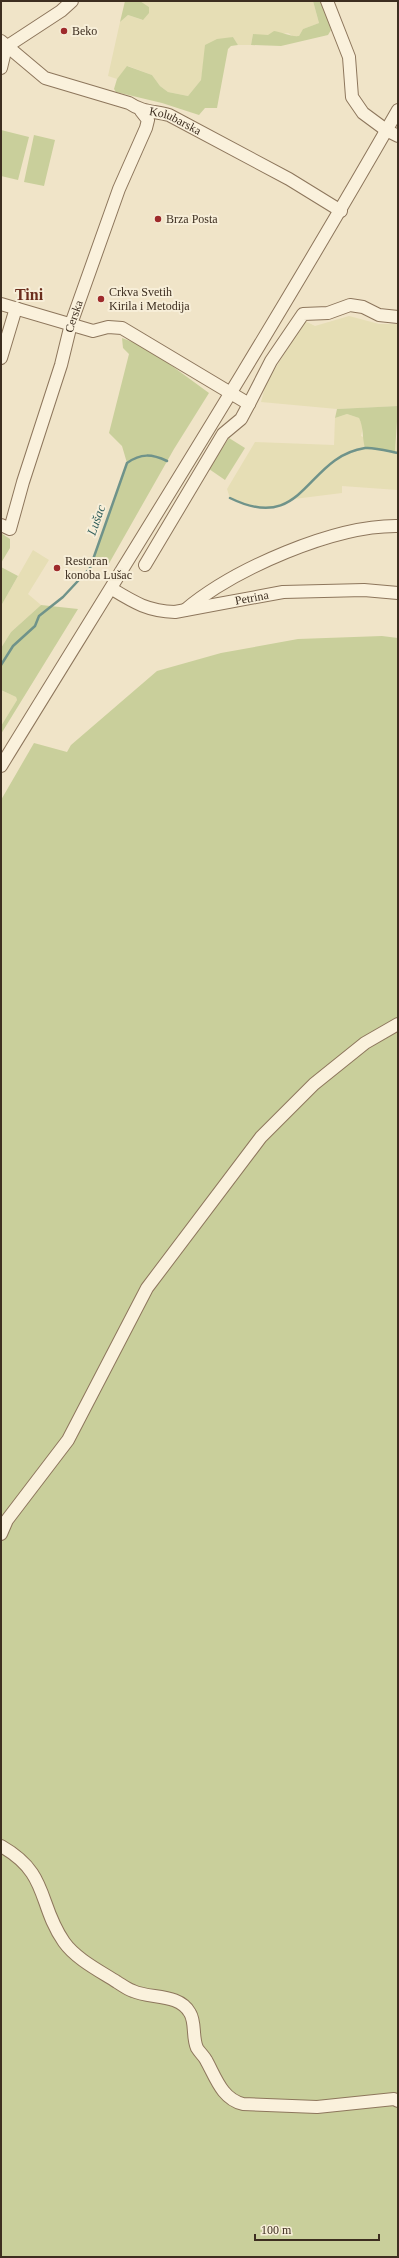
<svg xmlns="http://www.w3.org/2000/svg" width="399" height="2258" viewBox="0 0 399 2258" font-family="'Times New Roman',serif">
	<rect width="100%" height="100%" fill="#f0e4c8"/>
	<path fill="#e6deb5" d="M140,1H313L319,23L303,29L299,36L294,37L288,33L268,36L253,34L251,45H238L233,37L206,45L201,80L188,96L168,92L160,86L152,75L128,66L117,79L108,76L120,22L128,15L142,20L149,7Z
		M349,316L379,324H398V406L337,409L261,402L266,383L305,321L315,326Z
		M347,414L359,418L363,427L361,436L395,452L398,430V490L342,486V493L294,499L269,509L245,505L230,498L227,489L255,442L334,445L335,418Z
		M33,550L49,560L28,594L41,605L11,632L1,648V606Z
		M1,690L16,697L17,700L1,726Z"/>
	<path fill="#c9cf9b" d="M125,1H140L149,7V13L143,20L128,15L120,22Z
		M313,1H321L331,30L328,35L281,46L251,45L253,34L268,35L274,31C282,32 291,37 299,36L303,29L319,23Z
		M233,37L238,45L231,46L228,49L217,108H205L199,115L162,103L116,92L114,89L117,79L127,66L152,75L160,86L168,92L188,96L201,80L205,45L217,39Z
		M1,130L29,137L18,180L1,176Z
		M34,135L55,140L44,186L24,182Z
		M122,338L146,347L209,393L174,449L107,567L92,562L127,463L122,446L109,433L129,354L123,348Z
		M398,406L395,452L365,448C362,438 364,428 359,418L347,414L335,418L337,409Z
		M229,438L245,448L225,480L209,469Z
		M1,533L10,539V548L1,563Z
		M1,567L18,576L1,606Z
		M41,605L78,609L1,734V726L17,700L16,697L1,690V648L11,632Z
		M382,636L398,638V1023L260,1136L146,1287L67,1439L1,1531V800L34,743L67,752L71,745L157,671L221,653L298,639Z
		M398,1026V2100L330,2105L234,2101L198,2048L192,2013L134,1990L66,1943L38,1878L1,1845V1537L69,1441L127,1327L217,1194L315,1085Z
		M1,1848L26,1866L57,1932L97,1970L183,2006L193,2037L233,2103L398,2102V2257H1Z"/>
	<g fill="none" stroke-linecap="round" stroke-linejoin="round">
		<path stroke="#6f938a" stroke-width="2.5" d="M230,498C305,535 305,457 365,448C374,447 388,451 398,453
			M1,665L13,646L35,626L39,616L63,597L90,568L127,463C141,453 152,454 167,461"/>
		<g stroke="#8d765c" stroke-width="14">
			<g id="minor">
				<path d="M327,1L349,57L352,97L363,113L386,130L398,136"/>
				<path id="s1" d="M1,41L45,78L129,103C142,112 154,111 169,115L289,179L341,211"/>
				<path d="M6,47L61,11L72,1"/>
				<path d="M1,68L6,47"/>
				<path d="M1,304L93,331L108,327L122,328L249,404L271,361L303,314L328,313L350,305L363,307L379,315L398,317"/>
				<path d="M1,358L16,308"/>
				<path id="s2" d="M1,525L10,529L23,482L61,365L71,324L119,189L146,128L148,120L141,111"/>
				<path d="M145,565L223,434L241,419L249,404"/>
				<path id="s3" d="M112,589C135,603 148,611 175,612L283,592L364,590L398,593"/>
				<path d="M185,610C234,569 334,525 398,526"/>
				<path d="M1,766C135,548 271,332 398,110"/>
				<path d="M1,1534L7,1520L68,1440L147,1288L261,1137L314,1084L365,1043L398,1024"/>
				<path d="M1,1846C50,1874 37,1903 64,1942C76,1959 100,1971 117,1982C122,1985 127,1989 133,1991C150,1999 179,1993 190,2013C196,2023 192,2037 197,2048C200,2053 204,2056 206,2060C216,2078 222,2099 243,2104L317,2107L394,2099L398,2101"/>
			</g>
		</g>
		<use href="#minor" stroke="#faf1dc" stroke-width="12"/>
	</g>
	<g fill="#9e2a2b" stroke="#f7eed8" stroke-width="1.5">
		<circle cx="64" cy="31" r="4"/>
		<circle cx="158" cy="219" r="4"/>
		<circle cx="101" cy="299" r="4"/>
		<circle cx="57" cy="568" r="4"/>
	</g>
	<g text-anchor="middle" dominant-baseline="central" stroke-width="4" stroke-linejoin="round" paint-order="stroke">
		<g font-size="12" fill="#3d2e20" stroke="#f7eed8" text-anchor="start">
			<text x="72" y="31">Beko</text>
			<text x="166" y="219">Brza Posta</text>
			<text x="109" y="292">Crkva Svetih<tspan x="109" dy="14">Kirila i Metodija</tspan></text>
			<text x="65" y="561">Restoran<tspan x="65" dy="14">konoba Lušac</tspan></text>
		</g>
		<g font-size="12" fill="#3d2e20" stroke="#f7eed8">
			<text stroke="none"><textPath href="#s1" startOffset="195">Kolubarska</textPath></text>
			<text stroke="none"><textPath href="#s2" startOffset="232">Cerska</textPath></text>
			<text stroke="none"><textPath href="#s3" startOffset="146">Petrina</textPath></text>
		</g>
		<g font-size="13" font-style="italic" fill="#2f5d5a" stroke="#f7eed8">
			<text transform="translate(96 520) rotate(-70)">Lušac</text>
		</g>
		<g font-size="16" font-weight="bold" fill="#6b2e1e" stroke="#f7eed8">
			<text x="29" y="294">Tini</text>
		</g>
	</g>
	<rect width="399" height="2258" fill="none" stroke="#3d2e20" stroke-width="4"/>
	<path d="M255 2234v6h124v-6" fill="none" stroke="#3d2e20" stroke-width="2"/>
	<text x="261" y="2234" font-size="12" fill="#3d2e20" stroke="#f7eed8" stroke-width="3" paint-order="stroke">100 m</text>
</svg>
